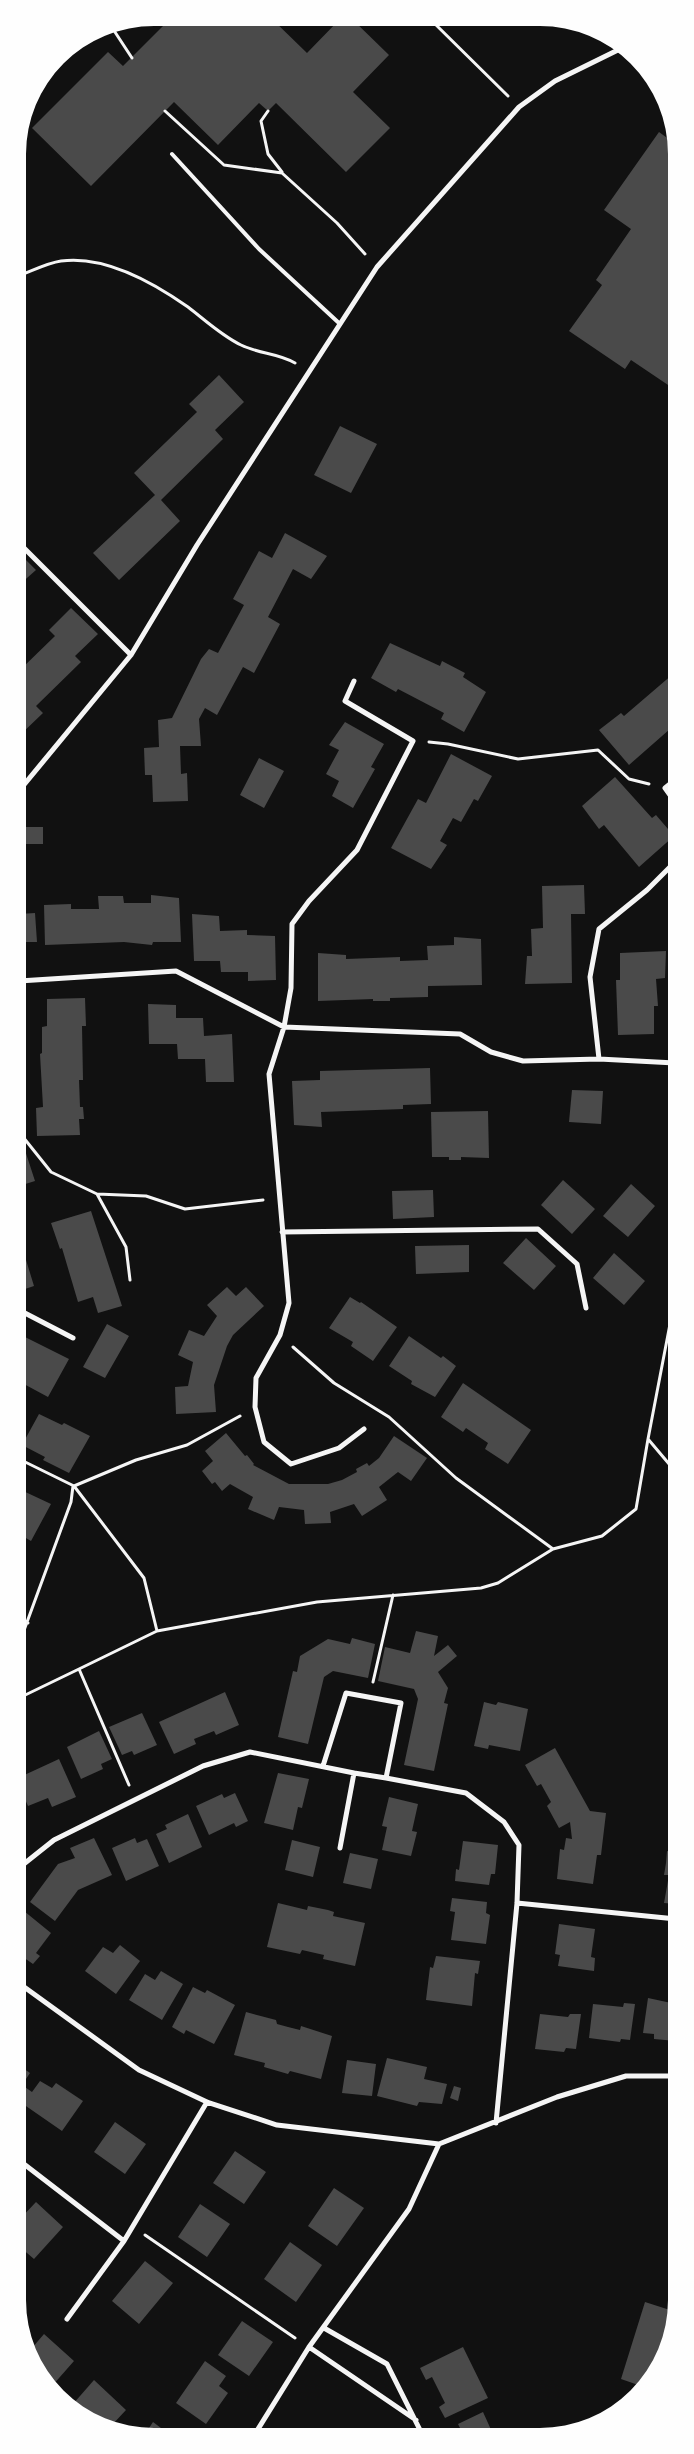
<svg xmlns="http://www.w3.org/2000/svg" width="694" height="2454" viewBox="0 0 694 2454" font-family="'Exo 2',sans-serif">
	<rect width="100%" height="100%" fill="#111"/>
	<path fill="#4a4a4a" d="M171,18H271L307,53L340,19H352L389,55L353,92L390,128L346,172L276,103L268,111L259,103L218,145L174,102L91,186L32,128L108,52L123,66Z
		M659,132L674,143V389L631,360L625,369L569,331L602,285L596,280L631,229L604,210Z
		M219,375L244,402L215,430L223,439L161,500L180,521L119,580L93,553L155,495L134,473L197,412L189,404Z
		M340,426L377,444L351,493L314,475Z
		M285,533L327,556L311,579L293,569L268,617L280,624L254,673L243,667L217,715L205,708L199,719L201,746H180L181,774L187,773L188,801L153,802L152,775H145L144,748L159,747L158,720L172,718L201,659L209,649L218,653L244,605L233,599L259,551L272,558Z
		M26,560L36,570L18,586V567Z
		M71,608L98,634L75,656L81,662L36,706L43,713L18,737V672L55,636L49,630Z
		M390,643L440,666L442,661L465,673L463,677L486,692L464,732L441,719L444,713L398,689L396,692L371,678Z
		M673,674L675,728L670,729L629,765L599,730L621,713L624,716Z
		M345,722L384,744L371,767L375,769L353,808L332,796L339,781L326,774L339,750L329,745Z
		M451,754L492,776L478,801L474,799L461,822L453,818L440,841L447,845L431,869L391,848L418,799L426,803Z
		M259,758L284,771L264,808L240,795Z
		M615,777L652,818L656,815L674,836L639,867L604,825L599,829L582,806Z
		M26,827H43V844H26Z
		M584,885L585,914H571L572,983L525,984L527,956H532L531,929L543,928L542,886Z
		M151,895L179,898L181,942H153L152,945L124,942L45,945L44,905L71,904V909H99L98,896H123L124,903H151Z
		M35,913L37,942H19V914Z
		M192,914L219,916L220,931L247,930V935L275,936L276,980L248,981V972H221L220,961H194Z
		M454,937L481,939L482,985L428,986V997L390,998V1001H373V999L318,1001V953L346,955V959L400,957V961L428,960L427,946L454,945Z
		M666,951L665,978L656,979L658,1006H654V1034L618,1035L616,980H620V953Z
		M85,998L86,1026H82L83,1080H79L80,1107H83L84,1119H79L80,1135L37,1136L36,1108L43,1107L40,1054L42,1053V1027L47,1026V999Z
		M148,1004L176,1005V1018H203L204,1036L232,1034L234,1082H206L205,1059H178L177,1044H149Z
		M430,1068L431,1104L403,1105V1109L321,1112L322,1127L294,1125L292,1081L320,1080V1071Z
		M572,1090L603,1091L601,1124L569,1122Z
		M488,1111L489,1158L461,1157V1160H449V1157H432L431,1112Z
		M22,1141L35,1181L19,1186V1142Z
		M563,1180L595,1209L572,1234L541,1205Z
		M631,1184L655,1206L628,1237L603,1216Z
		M433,1190L434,1217L393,1219L392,1191Z
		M91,1211L122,1306L98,1313L93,1297L78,1302L62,1248L60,1249L51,1223Z
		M19,1237L34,1286L19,1291Z
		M526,1238L556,1266L534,1290L503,1263Z
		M469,1245V1272L416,1274L415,1246Z
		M614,1253L645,1281L624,1305L593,1278Z
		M227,1287L236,1296L246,1287L264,1306L233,1335L227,1346L214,1385L216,1412L176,1414L175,1387L188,1386L193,1362L178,1355L189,1330L204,1336L217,1316L207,1305Z
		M350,1297L360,1303L361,1302L397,1327L373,1361L351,1346L353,1342L329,1328Z
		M107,1324L129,1336L105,1378L83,1367Z
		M19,1334L69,1359L48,1397L22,1383L25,1377L19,1374Z
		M409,1336L441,1358L443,1356L456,1366L435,1397L411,1384L412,1381L389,1366Z
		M463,1383L531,1430L508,1464L485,1449L488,1443L466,1428L463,1432L441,1417Z
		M39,1414L62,1425L64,1423L90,1436L69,1473L43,1460L45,1457L22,1445Z
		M226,1433L245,1456L247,1455L254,1464L253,1465L289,1484H328L342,1480L357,1472L356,1469L367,1463L369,1466L379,1458L394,1436L427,1458L411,1481L398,1472L379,1487L387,1500L362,1516L354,1504L330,1512L331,1523L305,1524L304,1510L279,1507L274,1520L248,1509L253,1497L230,1484L222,1491L215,1482L212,1484L202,1471L213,1461L205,1451Z
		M19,1489L51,1504L31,1541L19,1534Z
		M416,1631L438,1636L434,1656L448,1645L457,1656L438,1672L448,1688L444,1703L448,1704L434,1771L404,1765L418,1699L414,1689L378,1681L385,1647L410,1653Z
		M352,1638L375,1644L368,1678L333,1671L324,1677L308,1744L278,1737L293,1671L297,1672L300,1656L328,1639L350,1644Z
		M225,1692L239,1725L216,1735L214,1731L194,1739L196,1744L174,1754L159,1722Z
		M484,1702L496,1705L498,1702L528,1709L520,1751L489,1745L488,1749L474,1746Z
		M142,1713L157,1745L134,1755L132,1751L122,1755L109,1727Z
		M99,1731L112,1759L101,1764L103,1769L81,1779L67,1747Z
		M555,1748L590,1811L606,1813L601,1855H597L593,1884L557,1879L560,1849L564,1850L566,1838L572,1839L570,1822L559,1828L547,1806L551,1802L541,1784L537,1786L525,1765Z
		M59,1759L76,1797L52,1807L48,1798L28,1806L20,1788V1777Z
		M278,1773L309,1779L302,1808L298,1807L293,1830L264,1823Z
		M235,1793L248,1821L236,1827L234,1823L209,1835L196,1806L222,1794L224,1798Z
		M389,1797L418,1804L412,1831L417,1832L411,1856L382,1850L387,1827L382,1826Z
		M188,1814L202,1847L169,1863L156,1834L167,1829L165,1825Z
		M675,1829H676V1904L664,1903L669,1875H664L666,1863L667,1851L671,1852Z
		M94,1838L112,1875L78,1890L55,1921L30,1902L58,1864L75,1858L70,1848Z
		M135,1838L137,1843L147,1839L159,1866L126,1881L112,1848Z
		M292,1840L320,1847L313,1877L285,1870Z
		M463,1841L498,1845L495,1874H491L489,1885L455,1881L456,1869L459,1870Z
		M350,1853L378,1859L371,1889L343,1883Z
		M452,1898L487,1902L486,1913L490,1915L486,1944L451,1940L455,1912L450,1911Z
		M278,1903L307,1910L308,1906L328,1910L334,1912L333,1916L365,1923L355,1966L323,1959L324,1955L302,1950L300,1954L267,1947Z
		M24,1911L51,1933L36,1953L40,1956L33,1964L20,1955V1916Z
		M559,1924L595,1929L591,1957L595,1958L594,1971L558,1966L560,1955L555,1954Z
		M120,1945L140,1961L116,1994L85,1971L103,1947L113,1953Z
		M436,1956L480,1961L478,1974L475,1973L472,2006L426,2000L430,1967L433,1968Z
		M161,1971L183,1984L162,2020L129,2000L145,1974L155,1980Z
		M193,1987L205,1993L207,1990L235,2005L214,2044L186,2030L184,2034L172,2027Z
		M648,1998L676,2004V2041L654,2039V2034L643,2033Z
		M624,2003L635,2004L630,2040L621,2039L620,2042L589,2038L593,2004L623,2007Z
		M246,2012L276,2020L277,2024L288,2027L300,2030L301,2026L332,2036L321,2079L290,2071L288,2074L264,2067L265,2063L234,2055Z
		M540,2014L568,2017L570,2014H581L576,2049L566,2048L564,2052L535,2049Z
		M387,2058L427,2067L424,2079L447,2084L442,2104L419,2102L417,2106L377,2096Z
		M347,2060L376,2064L372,2096L342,2093Z
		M20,2066L30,2073L22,2085L32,2092L40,2081L52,2088L56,2083L83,2101L62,2131L23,2104L20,2109Z
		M454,2086L461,2088L458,2101L450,2098Z
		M115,2122L146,2144L125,2174L94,2152Z
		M235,2151L266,2172L244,2204L213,2183Z
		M334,2188L364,2208L337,2246L308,2226Z
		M36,2202L63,2227L34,2259L20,2247V2219Z
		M200,2204L230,2224L207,2257L178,2237Z
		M290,2242L322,2265L296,2302L264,2279Z
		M145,2261L173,2283L139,2324L112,2301Z
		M645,2302L673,2311L668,2322L673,2324L666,2352L644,2387L621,2379Z
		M242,2321L273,2342L249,2376L218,2355Z
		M44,2334L74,2361L52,2386L32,2348Z
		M463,2347L488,2398L445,2418L439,2407L445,2403L432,2377L426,2380L420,2368Z
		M205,2361L226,2376L219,2386L228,2393L206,2424L176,2403Z
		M94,2380L126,2410L112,2425L73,2404Z
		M483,2412L493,2434H463L458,2424Z
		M153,2422L169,2434H145Z"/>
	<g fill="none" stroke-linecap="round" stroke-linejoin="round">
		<path stroke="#f5f5f5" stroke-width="3" d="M430,19L508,96
			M111,26L132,58
			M165,111L224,165L282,173L337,223L365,254
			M268,111L261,121L268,154L282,172
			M18,276C32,271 47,263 61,261C105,255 154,283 188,307C205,320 222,336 241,345C259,354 278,353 295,363
			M429,742L448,744L518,759L598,750L629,779L649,784
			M19,1132L51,1172L97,1194
			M130,1280L126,1247L97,1194L146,1196L185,1209L263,1200
			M675,1298L648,1439L675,1471
			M19,1459L74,1486L136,1460L187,1445L240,1416
			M74,1486L144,1578L157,1631L79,1669
			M553,1549L602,1536L636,1509L648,1439
			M19,1619L28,1623
			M157,1631L317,1602L481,1588L498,1583L553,1549L456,1478L389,1417L334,1383L293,1347
			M19,1644L71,1502L73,1486
			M373,1682L393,1595
			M19,1698L79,1669L129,1785
			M145,2235L295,2338"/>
		<path stroke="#f5f5f5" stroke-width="4" d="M172,154L259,249L340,324"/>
		<path stroke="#f5f5f5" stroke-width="5" d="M18,542L131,655
			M354,681L345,701L413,741L357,850L309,901L292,924L291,988L284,1027L269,1074L289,1303L280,1335L256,1378L255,1407L264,1442L291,1464L339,1448L364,1429
			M675,780L665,788L675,802
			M18,792L131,655L197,545L377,267L519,107L555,81L620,49
			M19,981L176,971L284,1027L460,1034L491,1052L523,1061L599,1059L675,1063
			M599,1059L590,977L599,929L647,890L675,862
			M282,1232L538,1229L577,1264L586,1308
			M19,1310L73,1338
			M323,1766L346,1693L401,1703L386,1778L466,1793L504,1822L519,1845L517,1903L496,2123
			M340,1848L354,1773L386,1778
			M20,1867L54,1840L203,1766L250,1752L354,1773
			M517,1903L676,1919
			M20,1984L139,2070L207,2102L277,2125L439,2144L557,2097L626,2076H676
			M20,2161L124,2241
			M67,2319L124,2241L207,2102
			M324,2328L387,2364L422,2434
			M309,2347L416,2420
			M255,2434L309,2347L409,2209L439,2144"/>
	</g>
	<path d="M0 0H694V2454H0ZM154 26H540A128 128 0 0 1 668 154V2300A128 128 0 0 1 540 2428H154A128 128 0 0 1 26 2300V154A128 128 0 0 1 154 26Z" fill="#fefefe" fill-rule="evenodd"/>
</svg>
